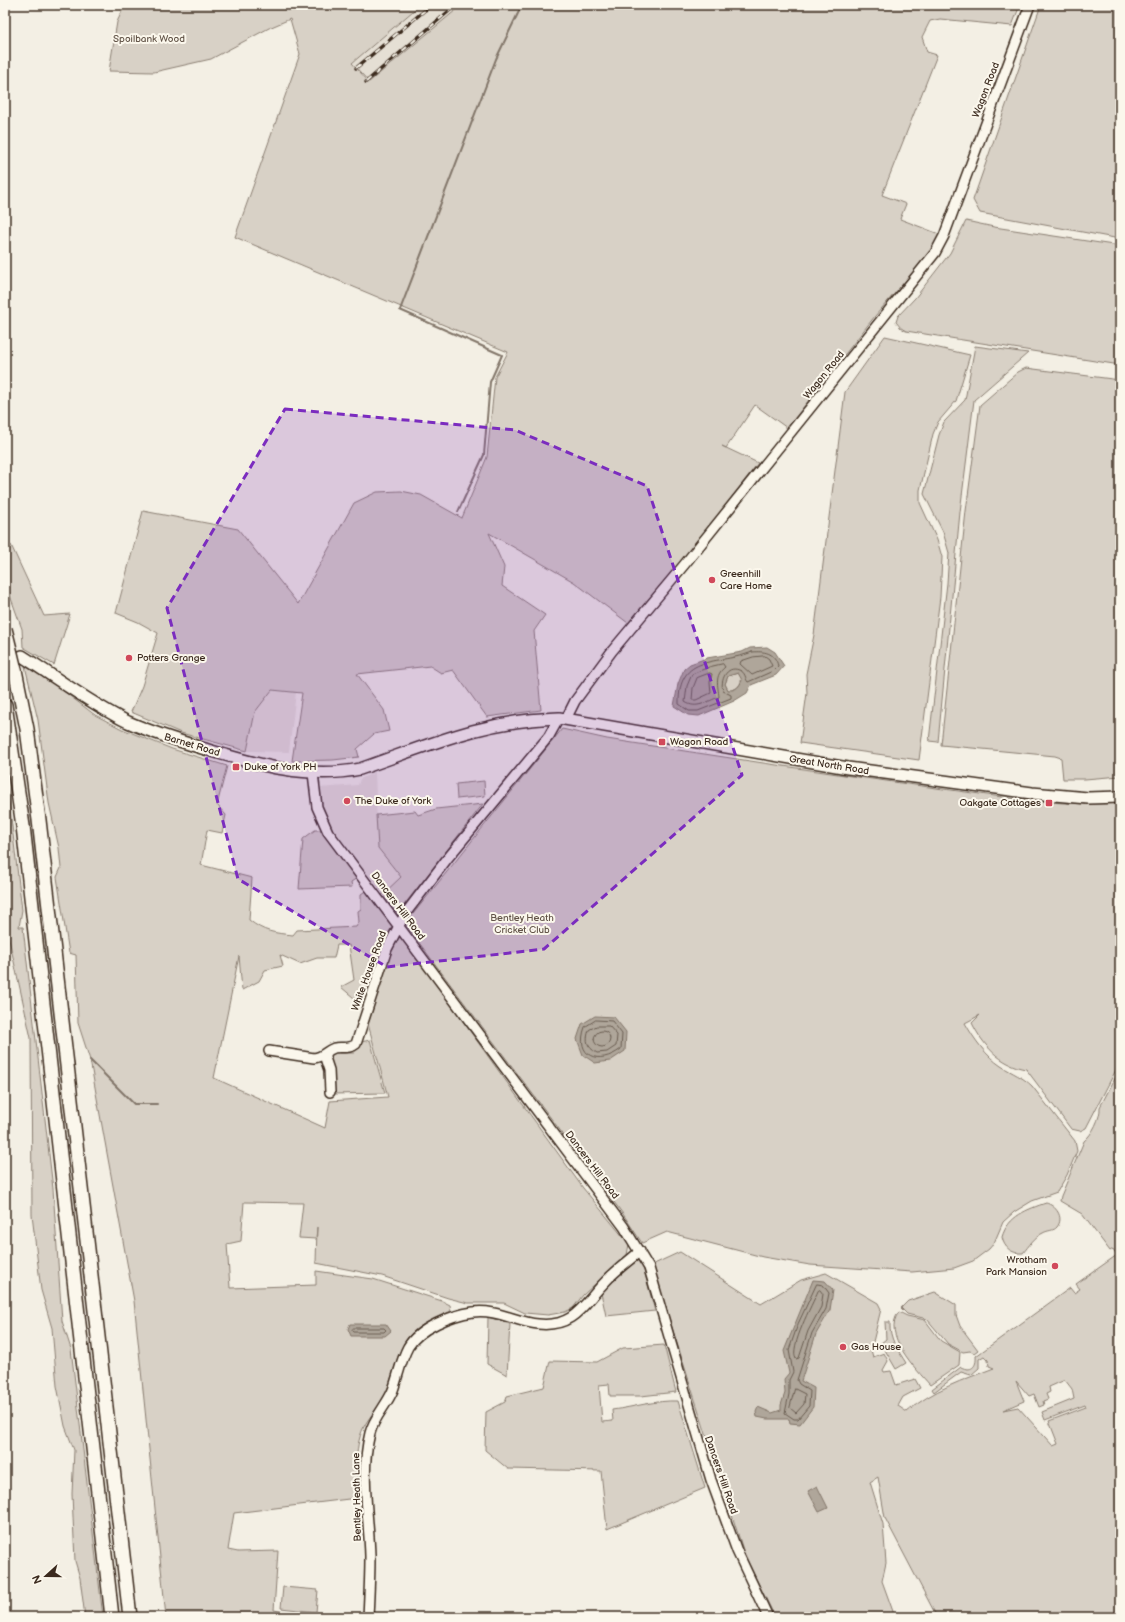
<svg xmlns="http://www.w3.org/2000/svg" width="1125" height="1622" font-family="'Balsamiq Sans',sans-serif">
<rect width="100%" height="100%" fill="#f3efe4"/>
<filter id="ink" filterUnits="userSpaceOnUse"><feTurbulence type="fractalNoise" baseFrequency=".025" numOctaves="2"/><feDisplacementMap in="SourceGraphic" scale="8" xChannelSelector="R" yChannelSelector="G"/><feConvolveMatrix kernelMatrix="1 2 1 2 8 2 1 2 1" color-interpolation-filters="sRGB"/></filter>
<g filter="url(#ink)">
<path fill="#e5dfd4" d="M420,5h42l-93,78 -17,-20z
M272,690l24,2 -7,60 -42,-1 8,-39z
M375,772l3,76 23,29 -19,18 -60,-82 -3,-25 39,-3 2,-6z"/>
<path fill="#d8d1c6" stroke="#8a7e72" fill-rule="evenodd" d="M125,5h295l-68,58 17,19 93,-77h558l-8,21 -72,-7 -10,2 -8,16 5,15 10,3 -55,140 24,9 -6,15 39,15 -6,15 -58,67 -88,112 -32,-23 -29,43 -4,-2 36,17 -59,77 -71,83 -54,-41 -85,-49 15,34 -2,19 43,29 -11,16 7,79 -54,7 -34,-47 -12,3 -11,-7 -73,8 27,36 5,21 -15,3 -17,15 2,8 -26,3 -41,1 10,-68 -30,-3 -17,22 -8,39 -66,-18 -50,-21 11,-26 16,-53 -20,-11 -22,-9 27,-102 95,18 60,75 56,-101 23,-11 24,-1 20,4 41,23 25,-61 8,-80 13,-25 -273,-115 65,-183 -10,-35 -21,9 -58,31 -57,13 -45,-1 8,-49z
M1041,5h79v234l-140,-26 -7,-13z
M966,221l28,6 126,19v119l-214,-34 -5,-3 -5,-6 2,-6 17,-18 35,-45z
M885,336l85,19 -14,46 -18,21 -5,12 -13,56v13l17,37 5,17 -2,40 -21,163 -119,-17 7,-50 -1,-19 8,-39 31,-243z
M975,346l53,7 -54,47 -14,112 -22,230 -9,-1 18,-158 2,-30 -6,-21 -19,-38 15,-59 5,-13 21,-22z
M1026,368l94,12v396l-35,3h-22l-2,-21 -6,-2 -114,-11 25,-234 14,-106 38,-33z
M11,545l33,71 26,-2 -16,51 -31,-18 -1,-18 -14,-39 -3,-42z
M25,666l33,21 37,28 27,14 50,20 55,17 -10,39 9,10 -4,18 -15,-3 -6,35 51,13 -3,42c15,12 25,13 44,15l4,-5 59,-3 3,-5 -1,-11 3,-2v-15l6,-4 27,34 -5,8 -20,65 -15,1 -13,-11 13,-7 -5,-35h-12l-3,13h-17l-17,6 -20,-9 3,11 -18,4 -6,11 -17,9 -3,-34 -25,122 111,50 5,-27 58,-4 -20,-73 25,-82 7,-8 183,254 46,56 -2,11 -44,40 -10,13 -8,4 -17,3 -23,-2 -21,-10h-36l-20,-5 -66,-22 -66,-13 1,-36 -1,12 -17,-1 4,-35 -59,-1 -3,39 -14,3 3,44 86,-3v-14l57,8 69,22 8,4 1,6c-14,7 -32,13 -42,25 -12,14 -15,37 -22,54 -4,12 -14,22 -21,33 -13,21 -9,51 -9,75l-123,15 -6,37 10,2 40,-1 -4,59 38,7h-146l-32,-316 -44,-241 -12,-37 -2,-68 -7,-2 -12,-76 4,-9 -2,-20 -10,-45 -11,-83z
M738,673l3,3c2,8 -5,15 -13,14l-3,-6 3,-8z
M562,729l45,10c110,17 219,34 329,49 61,8 122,19 184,15v259l-34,66 -6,3 -9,-2 -45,-60c-26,-4 -43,-24 -54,-46l8,-8 -15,8c9,16 21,33 36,43 11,7 22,11 31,20l43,55 2,10 -10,24 -10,17 -25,9 -18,11 -11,10 -9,21 -5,6 -16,12 -19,7 -42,4 -102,-7 -47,-8 -96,-25 -25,11 -19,-29 -218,-290z
M5,767l17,143 -3,17h4l30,262 9,132 9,28 32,268h-18l-5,-39 -5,-17 -3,-67 2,-44 -9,-24 -8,-40 -5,-58 -11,-38 -9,-75 -1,-177 -26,-117z
M484,781l1,15 -28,3 -1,-15z
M483,804l-86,110 -15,-19 19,-18 -23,-29 -2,-33 39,-4 3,4 18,-6z
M315,830h7l40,54 -5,-6 -6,4 1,5 -53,2 4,-50z
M370,1040l15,53 -53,1 -2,-39 2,-3 7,-1v2h15l7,-11z
M1120,1069v548h-183l-52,-99 -7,-41 -8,5 13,42 3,39 -4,18 13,36h-120l-30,-61 -93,-291 28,-13 81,52 40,-24 25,-7 52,30 3,6 -10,41 2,7 11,-4 4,8 -5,9 1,2 7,-1 5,14 19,-6 5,9 -17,9 -5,9 9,6c25,-22 56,-32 87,-44l-5,-2 -1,-6 -4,-4 -5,3v9l-8,7 -10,-3 -27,20 -2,-3 29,-22c10,5 16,0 15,-11l94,-68 4,5 6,-4 -4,-5 41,-29 -4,-6 -3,2 -28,-37 -22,-13 1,-5 23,-55c8,-6 17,-24 16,-34zM1065,1380l7,9 2,10 -32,13 3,8 40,-15 1,2 -37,14 9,23 -5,2 -35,-39 -15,3 21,-9 -8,-20 13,15 5,-2 5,13 5,-2 -1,-4 5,-2 -2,-5 4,-2 -1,-5z
M1046,1203c9,2 19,14 11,24 -3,4 -9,3 -14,6 -9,4 -14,13 -20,20 -11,1 -19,-5 -21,-16 6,-21 26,-28 44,-34z
M637,1260l6,7 12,44 -49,5 -5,-23c10,-13 21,-26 36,-33z
M935,1292l21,13v10l4,11 18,24 -4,3 -4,-2 -7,1 -15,-8 -21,-25 -20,-5 -6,-6 7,-7z
M899,1312l8,4 18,4 16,21 19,11 -1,13 -29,20c-14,-16 -49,-51 -31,-73z
M488,1317l22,7 -3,51 -20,-11z
M885,1322h5c-1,17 8,28 16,41l-10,6 -15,-26 5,-4z
M664,1345l12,47 -35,4h-31l-1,-12 -10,1 3,37 11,-1 -1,-11c23,-3 44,-10 66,-9l27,87 -98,41 -6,-58 -93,-2 -23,-19 1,-38 19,-10 2,-6 37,-9 6,-26 47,1 26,-14z
M283,1587l35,3 -2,22 -35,-4z"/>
<path fill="#afa69a" stroke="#817468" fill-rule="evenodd" d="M767,647l8,5 9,14 -8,9 -25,10 -4,8 -13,8 -35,15 -11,-1 -14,-9 4,-22 6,-15 6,-5 17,-6 35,-6 8,-4zM738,673l4,7c-2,6 -6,11 -14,10l-3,-6 3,-8z
M595,1016l19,1 12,15 -1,19 -15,10 -15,2 -12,-8 -6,-16 5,-15z
M813,1280l12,1 8,9 -3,20 -14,24 -15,47 13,7 -1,19 -13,17 -10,-1 -1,-4h-22l-10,-2 -1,-5 2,-5 14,6 9,-3v-5l4,-12 -1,-14 5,-6 -5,-22z
M350,1324h36l5,7 -6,5h-34l-3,-7z
M817,1486l11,22 -9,4 -11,-21z"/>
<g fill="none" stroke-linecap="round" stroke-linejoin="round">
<path stroke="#695c50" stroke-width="1" d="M752,652c12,-1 23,0 26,14l-5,5 -25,11c-3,-3 -2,-10 -9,-12 -13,-5 -19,11 -16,21l8,4v3l-33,13h-9l-10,-7c-1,-52 39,-38 73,-52z
M765,656l4,3 3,7 -20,9 -12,-11 1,-3 12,-4z
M723,664l2,3c-11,9 -7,18 -6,30 -12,4 -22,13 -34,5l2,-16 5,-12 17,-7z
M710,673l2,1 -2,8 1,11 -15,7h-4l1,-12 4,-10z
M596,1020l16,1 10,13 -1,15c-22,17 -47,8 -36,-22z
M597,1026h12l8,9 -1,11 -9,6 -10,1c-10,-6 -12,-12 -8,-23z
M594 1039a8 8 0 1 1 16 0a8 8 0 1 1-16 0Z
M817,1284l6,1 6,8 -3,16 -14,24 -15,47 2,4 11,7 -1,15 -11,13h-4l-9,-6 4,-19v-14l4,-8 -4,-22 9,-26z
M820,1290l3,4 -2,13 -13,24 -9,27 -3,1c-7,-12 16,-54 22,-68z
M354,1328h30l2,2 -2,2h-30l-2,-2z
M795,1389l10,5 -1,10 -8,9 -6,-5z"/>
<path stroke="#817468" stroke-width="2" d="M458,512l26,-57 6,-73 12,-27 -102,-45 96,-251 26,-54
M90,1060l44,44h23"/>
<g stroke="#3b2a1e" stroke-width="12">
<path id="minor" d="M566,719l9,-18 37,-50 72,-86 251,-312 9,-17 86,-231
M313,773l4,34 11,25 296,395 25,41 62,212 26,71 31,66
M269,1051l45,7c9,-1 12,-7 20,-10 7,-2 15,2 22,-4l31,-95 18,-35 42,-55 102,-123 10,-18
M324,1055l5,15 1,22
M368,1617c1,-20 2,-40 2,-61 -1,-40 -10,-83 0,-123 4,-16 17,-28 23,-43 5,-14 8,-30 15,-43 11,-19 44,-32 65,-35 24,-3 43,10 65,12 37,4 46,-21 68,-43 10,-11 23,-20 34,-30"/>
</g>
<g stroke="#3b2a1e" stroke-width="14">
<path id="major" d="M22,656c35,22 69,48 106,66 25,11 51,19 77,27 50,15 102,31 155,20 69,-24 124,-49 199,-51l289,50 184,25 56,5 32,-1"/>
</g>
<g stroke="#3b2a1e" stroke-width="16">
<path id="highway" d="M15,670l12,59 12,91 91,797
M5,705l18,121 89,791"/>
</g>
<use href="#minor" stroke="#fbf7ec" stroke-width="9"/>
<use href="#major" stroke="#fbf7ec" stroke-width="11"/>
<use href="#highway" stroke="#fbf7ec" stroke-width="13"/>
<g stroke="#3b2a1e" stroke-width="3.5">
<path id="rail" d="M356,68l75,-63
M366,82l90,-77"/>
</g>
<use href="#rail" stroke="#fbf7ec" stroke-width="2" stroke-dasharray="6" stroke-linecap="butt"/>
<g stroke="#3b2a1e" stroke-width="16" stroke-linecap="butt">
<path id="highway-bridge" d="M5,629l10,41"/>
</g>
<use href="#highway-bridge" stroke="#fbf7ec" stroke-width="13"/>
</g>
</g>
<path fill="#7b2cbf" fill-opacity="0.2" stroke="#7b2cbf" stroke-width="3" stroke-dasharray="8 5" stroke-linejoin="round" d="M285,409l230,21 132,56 95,289 -198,174 -157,18 -149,-88 -71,-271z"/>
<g fill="#d1495b" stroke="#fbf7ec" stroke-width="1.5">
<circle cx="712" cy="580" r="4"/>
<circle cx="129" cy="658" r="4"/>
<rect x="658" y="738" width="8" height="8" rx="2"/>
<rect x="232" y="763" width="8" height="8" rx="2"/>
<circle cx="347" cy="801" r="4"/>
<rect x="1045" y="799" width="8" height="8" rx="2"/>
<circle cx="1055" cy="1266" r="4"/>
<circle cx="843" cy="1347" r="4"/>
</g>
<g text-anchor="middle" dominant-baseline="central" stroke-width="4" stroke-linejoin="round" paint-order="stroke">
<g font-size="10" fill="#625448" stroke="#fbf7ec">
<text x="149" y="39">Spoilbank Wood</text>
<text x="522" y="918">Bentley Heath<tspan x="522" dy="12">Cricket Club</tspan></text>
</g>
<g font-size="10" fill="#3b2a1e" stroke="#fbf7ec">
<text transform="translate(986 90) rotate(-69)">Wagon Road</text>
<text transform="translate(824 375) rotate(-51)">Wagon Road</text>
<text transform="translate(192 745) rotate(17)">Barnet Road</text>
<text transform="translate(829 765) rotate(9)">Great North Road</text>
<text transform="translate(398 906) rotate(53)">Dancers Hill Road</text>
<text transform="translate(369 971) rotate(-70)">White House Road</text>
<text transform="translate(592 1165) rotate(53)">Dancers Hill Road</text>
<text transform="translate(721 1475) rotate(71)">Dancers Hill Road</text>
<text transform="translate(357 1497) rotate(-91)">Bentley Heath Lane</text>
</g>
<g font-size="10" fill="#3b2a1e" stroke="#fbf7ec" text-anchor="start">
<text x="720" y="574">Greenhill<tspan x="720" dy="12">Care Home</tspan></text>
<text x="137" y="658">Potters Grange</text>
<text x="670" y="742">Wagon Road</text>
<text x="244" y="767">Duke of York PH</text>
<text x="355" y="801">The Duke of York</text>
<text x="1041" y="803" text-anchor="end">Oakgate Cottages</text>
<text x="1047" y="1260" text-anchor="end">Wrotham<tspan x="1047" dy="12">Park Mansion</tspan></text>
<text x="851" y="1347">Gas House</text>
</g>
</g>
<rect width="1125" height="1622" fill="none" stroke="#fbf7ec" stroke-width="20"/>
<rect x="10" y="10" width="1105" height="1602" fill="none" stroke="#3b2a1e" stroke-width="1.5" filter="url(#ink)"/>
<g transform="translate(46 1576) rotate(249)" stroke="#fbf7ec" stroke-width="3" paint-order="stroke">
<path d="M0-3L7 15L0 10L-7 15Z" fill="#3b2a1e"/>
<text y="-6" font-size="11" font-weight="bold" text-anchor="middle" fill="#3b2a1e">N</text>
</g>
</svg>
